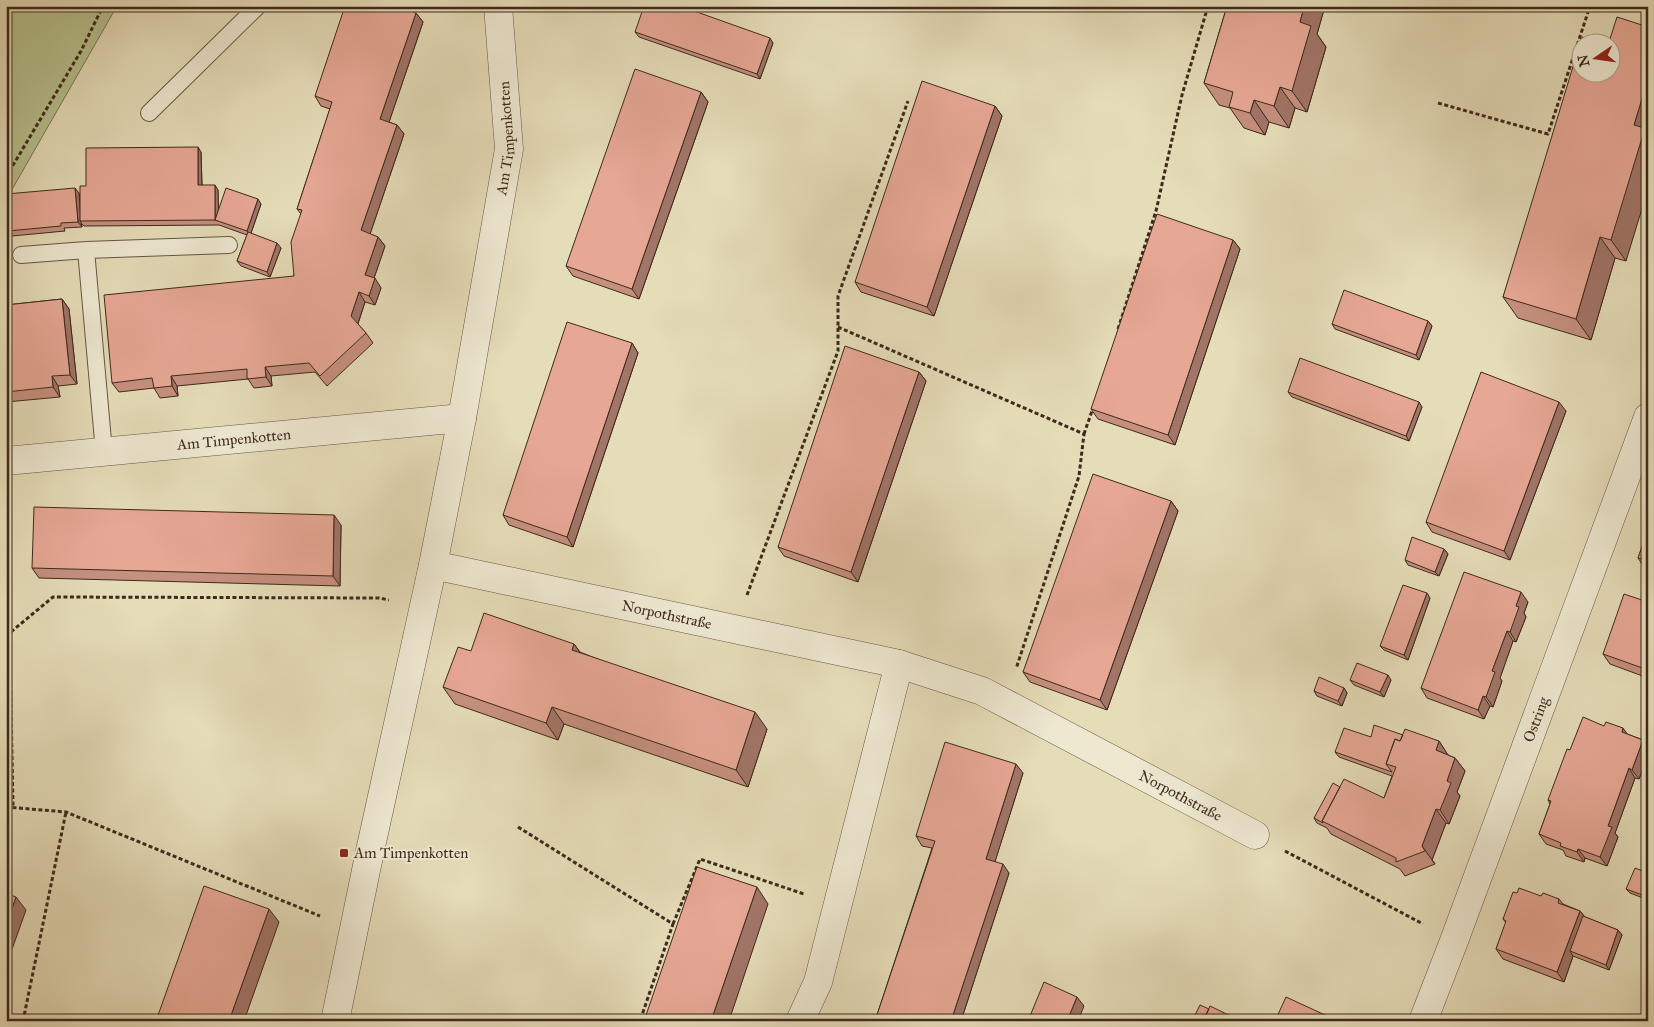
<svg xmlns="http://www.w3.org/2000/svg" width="1654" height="1027" font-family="'IM FELL Great Primer',serif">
<rect width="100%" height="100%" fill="#e5dcb8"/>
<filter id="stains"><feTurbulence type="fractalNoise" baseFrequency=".004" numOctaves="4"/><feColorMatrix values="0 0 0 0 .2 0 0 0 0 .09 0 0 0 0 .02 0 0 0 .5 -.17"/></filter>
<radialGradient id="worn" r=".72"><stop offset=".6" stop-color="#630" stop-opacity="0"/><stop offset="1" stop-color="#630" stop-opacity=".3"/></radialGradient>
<path fill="#b6c08d" stroke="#7a7454" d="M6,6h111l-111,194z"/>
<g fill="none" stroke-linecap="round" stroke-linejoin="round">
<g stroke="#685643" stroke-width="18">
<path id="service" d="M149,113l109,-107
M86,250l18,202
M21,255l65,-5 143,-5"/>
</g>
<g stroke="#685643" stroke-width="29">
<g id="minor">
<path id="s1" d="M6,461l456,-43"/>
<path id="s2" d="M433,565l466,99 83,27 273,144"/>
<path id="s3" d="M335,1021l35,-170 63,-286 29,-147 47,-269 -11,-143"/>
<path d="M800,1021l18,-39 81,-318"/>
</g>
</g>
<g stroke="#685643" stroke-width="29">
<g id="tertiary">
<path id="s4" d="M1423,1021l31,-80 194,-524"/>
</g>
</g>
<path stroke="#3e291c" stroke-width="3" stroke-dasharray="4 2.5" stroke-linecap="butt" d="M1438,103l110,31 42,-128
M6,177l75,-126 22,-45
M838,327l246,107 -5,42 -63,193
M1118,329l38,-118 26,-116 26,-89
M1084,434l9,-26
M7,496l6,311
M747,595l91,-244v-55l70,-195
M6,636l47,-39 326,1 10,2
M6,807l60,5 254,104
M518,827l155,97 -33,97
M1285,851l138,73
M673,924l27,-65 104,35
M23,1021l43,-209"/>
<use href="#service" stroke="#eee8d1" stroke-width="16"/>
<use href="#minor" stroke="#eee8d1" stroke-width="28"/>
<use href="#tertiary" stroke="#eee8d1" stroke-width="28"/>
</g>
<path fill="#c6907f" stroke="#3e291c" d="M1227,6h98l-8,28 9,13 -19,65 -12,-4 -6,20 -20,-6 -4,13 -21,-7 -14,-20 -11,-3 -15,-22z
M1326,6h13l-1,4z
M416,13l7,9 -34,100 8,3 7,9 -34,100 8,3 7,9 -11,32 7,10 -6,17 -10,-3 -7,22 8,9 7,10 -46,43 -12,-14 -44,4 1,10 -18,2 -6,-9 -71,7 1,10 -18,2 -6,-10 -35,4 -7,-9 182,-107 7,-62 -4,-5 33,-100 -9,-3 -6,-10z
M635,32l138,11 -13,36 -121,-42z
M1582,72l44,189 -11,-3 -24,82 -73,-22 -15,-21z
M701,92l7,10 -69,197 -66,-23 -7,-10z
M995,106l7,10 -68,200 -73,-24 -6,-10z
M201,152l1,33 16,5v20l43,-6 -10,29 30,15 -11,29 -29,-11 -4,-5 10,-26 -28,-10 -135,1 -3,-3 1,4 -18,1 1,3 -53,5 -4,-5 71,-38 1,16 6,-23z
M1233,240l7,9 -65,196 -77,-26 -7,-10z
M62,299l7,10 8,75 -19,2 2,11 -54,5v-97z
M1428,321l4,5 -13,34 -84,-31 -3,-5z
M632,343l6,10 -65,194 -64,-22 -6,-10z
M919,372l7,9 -68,201 -74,-26 -6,-9z
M1288,392l134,15 -13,34 -117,-44z
M1566,411l-56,149 -78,-28 -6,-10z
M1171,501l7,10 -71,199 -77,-28 -7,-10z
M341,525l-1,61 -301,-8 -7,-10z
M1648,530v38l-4,-1 -6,-9z
M1444,549l4,5 -9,22 -31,-11 -3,-5z
M1430,598l-22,62 -24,-10 -4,-4z
M1528,602l-4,11 2,4 -10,25 -3,-1 -13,37 2,3 -9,26 -3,-1 -6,13 -57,-21 -6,-10z
M1648,602v76l-38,-14 -7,-10z
M574,644l6,8 187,77 -19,58 -184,-63 -6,16 -103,-36 -12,-17z
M1350,680h41l-7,17 -30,-12z
M1344,688l3,5 -5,13 -25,-10 -3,-5z
M1627,734l16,6 5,6v10l-9,23 -4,-1 -20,55 3,4 -11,29 -22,-8 -1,4 -18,-6 -3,-6 -17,-6 -7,-10 11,-30 -2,-4z
M1403,735l36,6 9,14 7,3 10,13 -8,21 3,4 -11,28 -3,-1 -14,37 3,4 -30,12 -5,-7 -69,-35 -4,-6 -10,-5 -3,-5 26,-31 44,11 8,-22 -53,-19 -4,-5 36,-15z
M1023,773l-28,88 14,12 -48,148h-86l57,-173 -10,-2 -6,-10z
M1643,845l5,1v4h-1z
M1648,873v27l-18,-7 -4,-4z
M1517,893l42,6 4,5 17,7 5,6 33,13 4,5 -13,35 -36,-14 -9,26 -61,-23 -7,-10 10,-26 -3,-4z"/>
<path fill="#a17568" stroke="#3e291c" d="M1304,6h21l-8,28 9,13 -19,65 -15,-21 8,-69z
M416,13l7,9 -36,106 -7,-9z
M770,38l3,5 -13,36 -3,-5z
M1648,79v110l-22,72 -15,-21 23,-115z
M1280,87l15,21 -6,20 -15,-22z
M701,92l7,10 -69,197 -7,-10z
M1254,100l15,22 -4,13 -15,-22z
M995,106l7,10 -68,200 -7,-9z
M397,125l7,9 -36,106 -7,-10z
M198,147l3,5 1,38 -4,-5z
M215,185l3,5 1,31 -4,-1z
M75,188l4,5 2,28h-1l1,2 1,4 -4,-5z
M258,199l3,5 -11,32 -3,-5z
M378,237l7,9 -13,38 -7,-9z
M1600,237l15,21 -24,82 -15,-21z
M1233,240l7,9 -65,196 -7,-10z
M277,243l4,5 -11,29 -3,-5z
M375,278l6,10 -6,17 -6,-9z
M359,292l6,10 -8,24 -6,-10z
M62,299l7,10 8,75 -7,-9z
M1428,321l4,5 -13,34 -3,-5z
M632,343l6,10 -65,194 -6,-10z
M265,367l6,9 1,10 -6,-9z
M919,372l7,9 -68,201 -7,-10z
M52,376l6,10 2,11 -7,-10z
M171,376l6,10 1,10 -6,-10z
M1419,402l3,5 -13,34 -3,-5z
M1559,402l7,9 -56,149 -6,-9z
M1171,501l7,10 -71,199 -7,-10z
M334,515l7,10 -1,61 -7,-10z
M1444,549l4,5 -9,22 -4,-4z
M1521,592l7,10 -4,11 2,4 -10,25 -6,-10 6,-26z
M1427,593l3,5 -22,62 -4,-5z
M1507,631l6,10 -13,37 2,3 -9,26 -7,-10 6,-26z
M574,644l12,17 -14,-11z
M1388,675l3,5 -7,17 -4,-5z
M1344,688l3,5 -5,13 -4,-5z
M1483,696l7,10 -6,13 -6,-9z
M552,707l12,17 -6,16 -12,-17z
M755,712l12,17 -19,58 -12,-17z
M1623,728l7,10 -8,-6z
M1643,740l5,6v10l-9,23 -7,-9z
M1439,741l9,14 -12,-5z
M1455,758l10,13 -8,21 3,4 -11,28 -9,-14 7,-29z
M1016,764l7,9 -30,95 -7,-9z
M1629,768l6,10 -20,55 3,4 -11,29 -7,-9 8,-31z
M1436,809l10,14 -14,37 3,4 -13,-18z
M1578,849l7,9 -1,4 -7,-10z
M1003,864l6,9 -48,148h-10z
M757,887l11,17 -39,117h-18z
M16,897l10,13 -20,56v-41z
M269,909l10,13 -35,99h-15z
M1580,911l7,9 -17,31 3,5 -9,26 -7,-10z
M1618,930l4,5 -13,35 -3,-5z
M1077,997l7,9 -6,15h-11z"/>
<path fill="#e6a794" stroke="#3e291c" d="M345,6h53l18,7 -36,106 17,6 -36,105 17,7 -13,38 10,3 -6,18 -10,-4 -8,24 15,17 -46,43 -11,-13 -44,4 1,10 -19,2v-10l-76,7 1,10 -18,2 -2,-10 -40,5 -8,-88 190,-19 -3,-34 11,-32 -5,-1 35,-107 -17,-6z
M644,6h36l90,32 -13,36 -122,-42z
M1227,6h77l-4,16 11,4 -19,65 -12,-4 -6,19 -20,-6 -4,13 -21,-6 4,-15 -29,-9z
M1617,17l31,10v52l-14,46 11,3 -34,112 -11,-3 -24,82 -73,-22 79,-260 18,5h-18v30h30v-30h-3z
M635,69l66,23 -69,197 -66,-23z
M922,81l73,25 -68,201 -72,-25z
M198,147v38h17v35l11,-32 32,11 -11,32 -32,-11 -135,1v-35h6v-38z
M75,188l3,34 -17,1v3l-53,5 -2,-17v-20z
M1157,214l76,26 -65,195 -77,-26z
M248,232l29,11 -10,29 -30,-11z
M1344,290l84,31 -12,34 -84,-31z
M62,299l8,76 -18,1 1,11 -47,5v-87z
M567,322l65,21 -65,194 -64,-22z
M845,346l74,26 -68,200 -73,-25z
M1300,358l119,44 -13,34 -118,-44z
M1481,372l78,30 -55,149 -78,-29z
M1093,474l78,27 -71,199 -77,-28z
M34,507l300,8 -1,61 -301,-8z
M1648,530v31l-10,-3z
M1412,537l32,12 -9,23 -30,-12z
M1464,572l57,20 -5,14 3,1 -9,25 -3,-1 -15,40 3,1 -9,25 -3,-1 -5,14 -57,-22z
M1403,585l24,8 -23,62 -24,-9z
M1624,594l24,8v68l-45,-16z
M484,613l90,31 -2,6 183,62 -19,58 -184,-63 -6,16 -103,-36 15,-40 13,4z
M1357,663l31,12 -8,17 -30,-12z
M1319,677l25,11 -6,13 -24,-10z
M1583,717l21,9 2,-4 17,6 -1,4 21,8 -11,30 -3,-2 -21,58 4,1 -12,30 -22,-8 -1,3 -17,-6 1,-3 -22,-9 12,-33 -3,-1 19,-51 3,1z
M1374,725l29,10 -3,6 -5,-2 -9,25 6,8 -57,-20 9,-24 27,9z
M1405,729l34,12 -3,9 19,8 -8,23 4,2 -11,27 -4,-1 -14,37 3,5 -29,11v-4l-74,-37 22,-42 40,19 12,-31 -10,-3 9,-25 5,2z
M945,742l71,22 -30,95 17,5 -52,157h-76l60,-180 -19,-5z
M1333,783l7,4 -18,34 1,2 -9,-5z
M1648,833v13l-5,-1z
M697,867l60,20 -46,134h-67z
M1635,868l13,5v24l-22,-8z
M204,886l65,23 -40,112h-73z
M1519,888l22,8 2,-3 16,6 -1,4 22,8 -23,61 -61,-23 10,-28 -3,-2 10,-27 4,1z
M6,893l10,4 -10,28z
M1583,916l35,14 -12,35 -36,-14z
M1044,982l33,15 -10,24h-39z
M1286,997l52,24h-63z
M1200,1005l9,4 -6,12h-11z
M1210,1006l31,15h-38z"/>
<rect fill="#8f2418" stroke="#eee8d1" stroke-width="2" x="339" y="848" width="10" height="10" rx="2.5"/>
<g text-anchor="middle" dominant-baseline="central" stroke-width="4" stroke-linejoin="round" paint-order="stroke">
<g font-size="15" fill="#3e291c" stroke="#eee8d1">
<text stroke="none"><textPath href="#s3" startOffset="900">Am Timpenkotten</textPath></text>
<text stroke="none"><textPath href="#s1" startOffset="229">Am Timpenkotten</textPath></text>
<text stroke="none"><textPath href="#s2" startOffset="239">Norpothstraße</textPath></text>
<text stroke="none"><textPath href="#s4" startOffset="322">Ostring</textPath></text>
<text stroke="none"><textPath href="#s2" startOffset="788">Norpothstraße</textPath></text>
</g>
<g font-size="15" fill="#3e291c" stroke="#eee8d1" text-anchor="start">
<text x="354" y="853">Am Timpenkotten</text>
</g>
</g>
<rect width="1654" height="1027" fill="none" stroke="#e5dcb8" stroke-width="25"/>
<rect x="8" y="8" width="1639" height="1012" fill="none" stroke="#3e291c" stroke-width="2.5"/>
<rect x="12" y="12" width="1629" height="1002" fill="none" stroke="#3e291c"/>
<g transform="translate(1596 58) rotate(257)"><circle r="24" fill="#eee8d1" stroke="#a89c89"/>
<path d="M0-4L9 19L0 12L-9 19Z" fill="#8f2418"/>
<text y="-8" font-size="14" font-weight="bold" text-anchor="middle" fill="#3e291c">N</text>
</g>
<rect width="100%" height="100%" filter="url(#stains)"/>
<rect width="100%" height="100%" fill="url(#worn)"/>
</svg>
